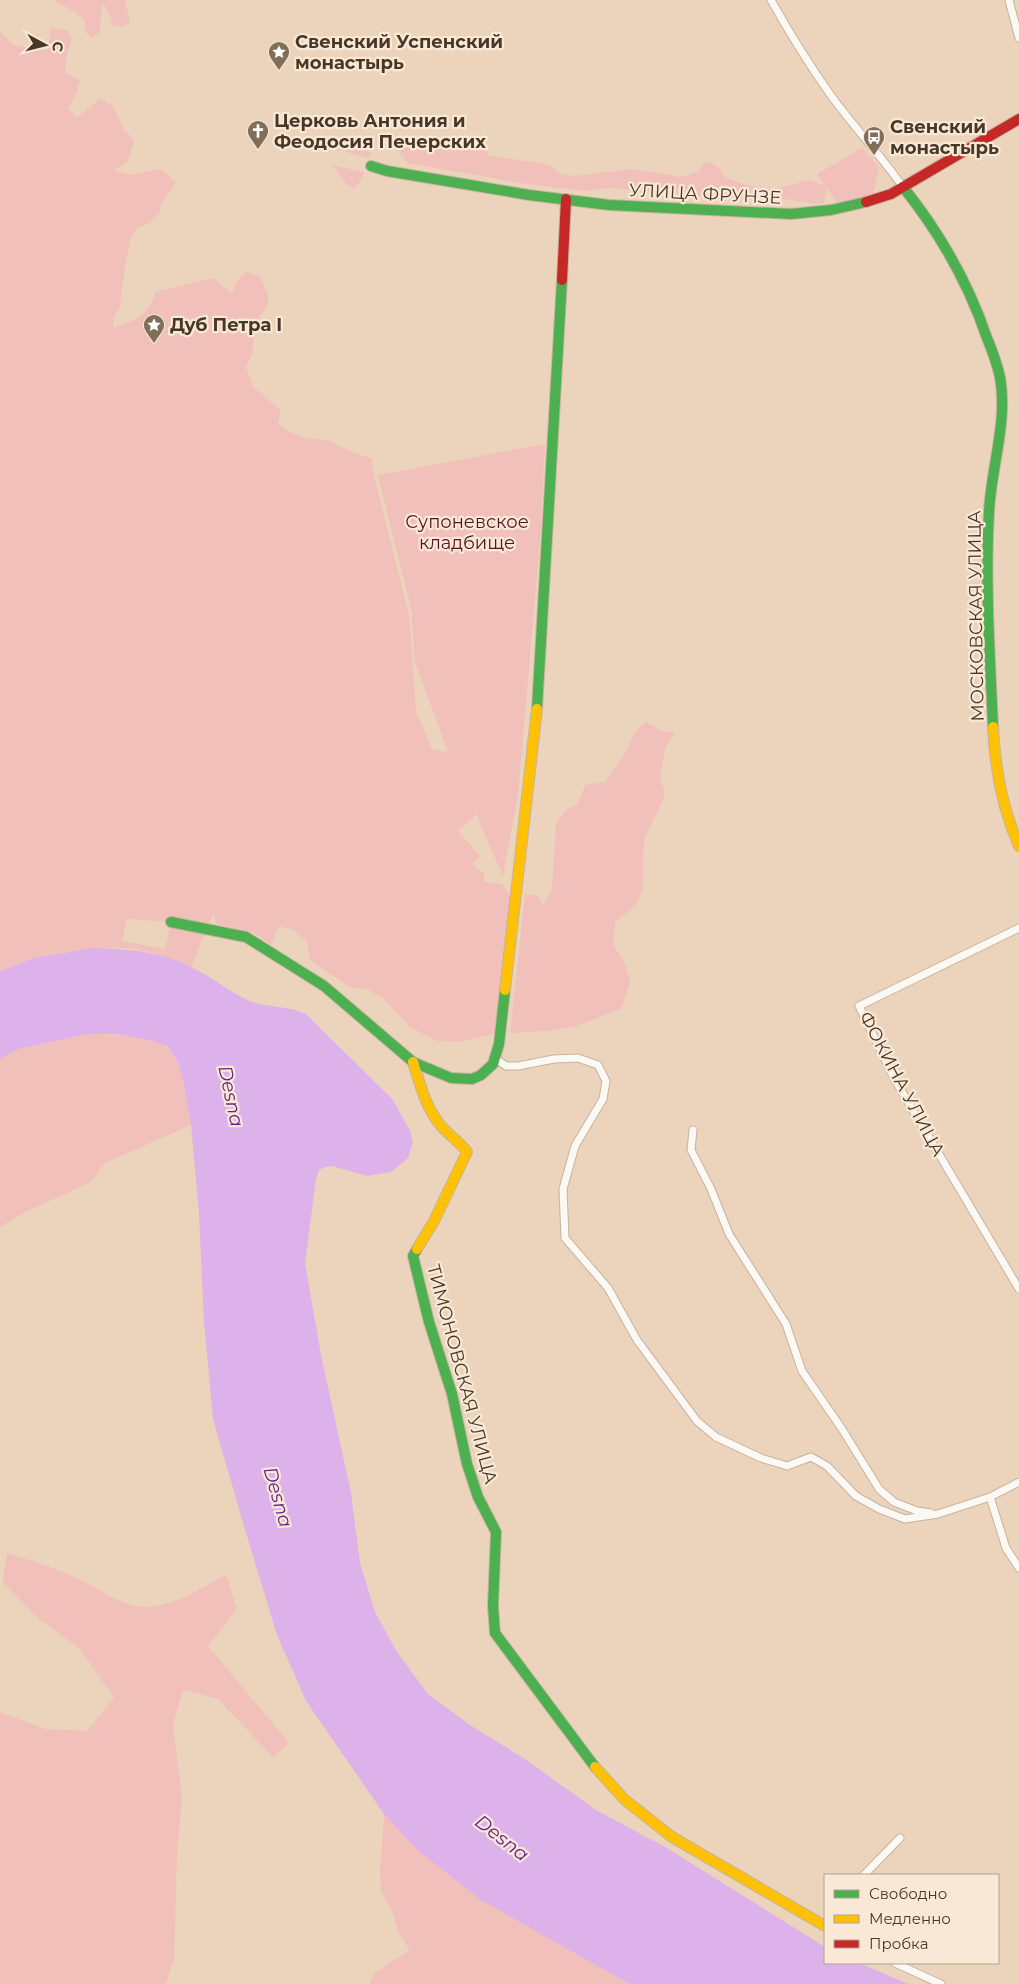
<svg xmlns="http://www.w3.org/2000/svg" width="1019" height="1984" font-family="Montserrat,sans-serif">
<rect width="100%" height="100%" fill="#ebd4bb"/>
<path fill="#f1c0ba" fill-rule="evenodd" d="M54,0h71l5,23 -9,4 -9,-2 -2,-10 -7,-12 -4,29 -6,6 -8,-6v-11l-9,-8z
M51,28l16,2 5,10 -5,13 -2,19 15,8 -4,14 -8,14 9,9 23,-18 13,7 10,22 11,12 -6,21 -14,9 16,5 30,-6 16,13 -15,21 -1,10 -11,10 -12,5 -6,10 -6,26 -5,43 -7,11 1,10c22,-9 35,-11 41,-36l58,-14 19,16 4,-12 10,-10 15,5 7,19v7l-13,22 -3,30 -6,12 7,20 28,23 -3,14 12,8 17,6 23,3 20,10 22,8 2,18 35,137 7,97 16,38 16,3 -33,-90 -4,-54 -33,-133 167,-31 -4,84 -23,267 -15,81 -29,-66 1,6 -17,15 22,25 -8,8 12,10v8l18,2 9,13 -17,137 -36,8 -21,-1 -27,-14 -26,-28 -17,-10 -17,-2 -33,-22 -7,-6 -3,-18 -14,-11 -14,-4 -8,19 -18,-13 -36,-8 -4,-10 -22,53c-18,-7 -39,-16 -59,-18 -45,-5 -90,7 -132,22v-940l12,13 24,6h12zM127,919l44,3 -6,27 -43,-8z
M402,141l44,8 39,1 4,6 52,7 12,4 5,6 17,3 57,-7 50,8 17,-6 6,-9c11,1 16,7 20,16l32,10 18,1 35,-9 15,6 -8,-12 45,-26 17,19 -6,30 -34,8 -13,-18 -1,15 -6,2 -34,-5h-59l-117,-11 -25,3 -57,-7 -119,-21 -13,-16z
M338,142l28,4 1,5 4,1 -2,6 -33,-9z
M332,165l32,7 -4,10 -7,7 -3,-4h-3z
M646,722l14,8 15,3 -9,13 -6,30 5,20 -20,41 -2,20v31l-7,17 -21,17 -2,23 10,14 7,22 -9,28 -48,18 -27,4 -36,2 15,-139 13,2 5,9 9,-16 4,-66 11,-14 11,-5 7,-19 20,-3 19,-27 11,-23z
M88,1034c18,0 67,1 80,14 18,19 19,52 23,77l-86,38 -14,19 -70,32 -21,13v-168l18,-10z
M7,1553c26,8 52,16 76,28 20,10 41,27 64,26 28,-1 55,-20 79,-32l11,34 -29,37 81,97 -16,14 -55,-58 -35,-9 -10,35 9,72 -5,58 -3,104 -8,25h-166v-272l45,17 42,2 27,-33 -34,-49 -41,-30 -36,-37z
M384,1814l33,36 64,50 148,84h-260l6,-11 35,-23 -11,-16 -6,-22 -12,-20 -1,-19z"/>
<path fill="#ddb2ea" d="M92,948c36,1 68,3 101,20 19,9 38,25 57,33 18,7 38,4 56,13l87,86 17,31 3,11 -5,16 -17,14 -24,4 -35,-10 -7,1 -6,3 -3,9 -11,84 16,92 30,138 9,70 15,49 22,40 31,42 42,31 55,34 71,51 71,38 158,99v16h35l48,21h-279l-148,-84 -64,-50 -33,-36 -78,-113 -29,-66 -34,-112 -30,-104 -9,-97 -5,-108 -8,-89 -7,-41 -6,-22 -11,-16 -17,-6 -35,-6h-27l-70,15 -18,10v-88l35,-13z"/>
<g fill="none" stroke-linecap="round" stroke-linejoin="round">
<g stroke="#c6b39f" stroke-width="9">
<path id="street" d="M771,0c19,34 39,66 61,97 23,31 49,59 71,90
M1009,0l10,38
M1019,928l-160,78 36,74 124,209
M495,1058l11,8h12l36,-7 24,-1 20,7 8,16 -3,18 -28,47 -12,43 2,49 43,50 29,52 60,81 19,16 45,21 26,8 24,-9 16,9 29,30 23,13 26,10 33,-5 52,-17 29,-15
M693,1130l-2,20 20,39 18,45 57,90 16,47 40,58 37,60 15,13 23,9 14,2
M990,1497l16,51 13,20
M864,1875l36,-37
M895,1963l46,21"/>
</g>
<g stroke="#c6b39f" stroke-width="12">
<path id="fast" d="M371,166l16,5 142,24 80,10 182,9 40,-4 35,-8
M903,187c37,46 65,95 84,151 5,12 10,26 13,39 8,45 -9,91 -11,135 -4,71 1,145 4,215
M537,709l25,-429
M171,922l75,15 78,49 89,76 38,16 21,1 9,-4 12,-11 6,-20 6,-54
M417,1249l-4,7 16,66 23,72 15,70 11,33 18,35 -3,74 2,27 100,134"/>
</g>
<g stroke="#c6b39f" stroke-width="12">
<path id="slow" d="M993,727c2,42 9,81 26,119
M505,990l32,-281
M413,1062c7,22 13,47 29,65 8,9 18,15 25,25l-33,69 -17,28
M595,1767l30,33 47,37 153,89"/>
</g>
<g stroke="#c6b39f" stroke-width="12">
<path id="jam" d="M866,202l25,-8 128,-75
M562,280l4,-81"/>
</g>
<use href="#street" stroke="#fcf9f5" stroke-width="7"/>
<use href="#fast" stroke="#4caf50" stroke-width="10"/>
<use href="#slow" stroke="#ffc107" stroke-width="10"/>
<use href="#jam" stroke="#c62828" stroke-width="10"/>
</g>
<defs>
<g id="sight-pin" transform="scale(1.125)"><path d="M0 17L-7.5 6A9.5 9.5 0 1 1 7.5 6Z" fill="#806e59" stroke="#f8e8d5"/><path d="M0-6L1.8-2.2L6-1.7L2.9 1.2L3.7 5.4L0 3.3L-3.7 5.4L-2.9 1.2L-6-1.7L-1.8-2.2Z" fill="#fff"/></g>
<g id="church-pin" transform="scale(1.125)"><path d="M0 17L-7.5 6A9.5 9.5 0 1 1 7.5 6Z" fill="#806e59" stroke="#f8e8d5"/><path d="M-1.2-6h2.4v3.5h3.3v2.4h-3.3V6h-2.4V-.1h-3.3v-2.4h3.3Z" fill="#fff"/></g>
<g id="bus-pin" transform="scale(1.125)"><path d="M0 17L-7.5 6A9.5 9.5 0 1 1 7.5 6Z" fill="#806e59" stroke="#f8e8d5"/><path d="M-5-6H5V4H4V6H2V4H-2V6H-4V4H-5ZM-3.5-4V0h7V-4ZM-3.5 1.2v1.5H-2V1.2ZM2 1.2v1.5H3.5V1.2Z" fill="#fff"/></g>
</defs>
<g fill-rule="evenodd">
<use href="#sight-pin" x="279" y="52"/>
<use href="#church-pin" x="258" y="131"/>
<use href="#bus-pin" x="874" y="137"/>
<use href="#sight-pin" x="154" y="325"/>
</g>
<g text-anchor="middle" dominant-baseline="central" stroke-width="4.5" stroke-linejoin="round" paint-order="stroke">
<g font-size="18" font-weight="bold" fill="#473724" stroke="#f8e8d5" text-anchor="start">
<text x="295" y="42">Свенский Успенский<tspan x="295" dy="21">монастырь</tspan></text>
<text x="274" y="121">Церковь Антония и<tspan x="274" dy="21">Феодосия Печерских</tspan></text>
<text x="890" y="127">Свенский<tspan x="890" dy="21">монастырь</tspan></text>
<text x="170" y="325">Дуб Петра I</text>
</g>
<g font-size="18" fill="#473724" stroke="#f8e8d5">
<text transform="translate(705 194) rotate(3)">УЛИЦА ФРУНЗЕ</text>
<text transform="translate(976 616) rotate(-91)">МОСКОВСКАЯ УЛИЦА</text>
<text transform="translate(902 1084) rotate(62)">ФОКИНА УЛИЦА</text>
<text transform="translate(462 1374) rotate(75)">ТИМОНОВСКАЯ УЛИЦА</text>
</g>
<g font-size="18" fill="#561325" stroke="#f8e8d5">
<text x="467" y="522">Супоневское<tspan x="467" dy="21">кладбище</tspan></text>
</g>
<g font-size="19" font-style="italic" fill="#64248b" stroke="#f8e8d5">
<text transform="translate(231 1096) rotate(78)">Desna</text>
<text transform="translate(278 1497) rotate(74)">Desna</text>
<text transform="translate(502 1838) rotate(38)">Desna</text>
</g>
</g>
<rect x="824" y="1874" width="175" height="90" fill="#f8e8d5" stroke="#b1a18e"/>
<rect x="834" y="1890" width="25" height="8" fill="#4caf50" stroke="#b1a18e"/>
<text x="869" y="1899" font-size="15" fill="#473724">Свободно</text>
<rect x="834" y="1915" width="25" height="8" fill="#ffc107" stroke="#b1a18e"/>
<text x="869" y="1924" font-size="15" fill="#473724">Медленно</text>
<rect x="834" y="1940" width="25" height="8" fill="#c62828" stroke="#b1a18e"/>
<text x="869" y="1949" font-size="15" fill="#473724">Пробка</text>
<g transform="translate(45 45) rotate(97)" stroke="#f8e8d5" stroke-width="4" paint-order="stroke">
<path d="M0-4L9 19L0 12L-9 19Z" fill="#473724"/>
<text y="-8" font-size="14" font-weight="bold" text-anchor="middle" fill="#473724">С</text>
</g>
</svg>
